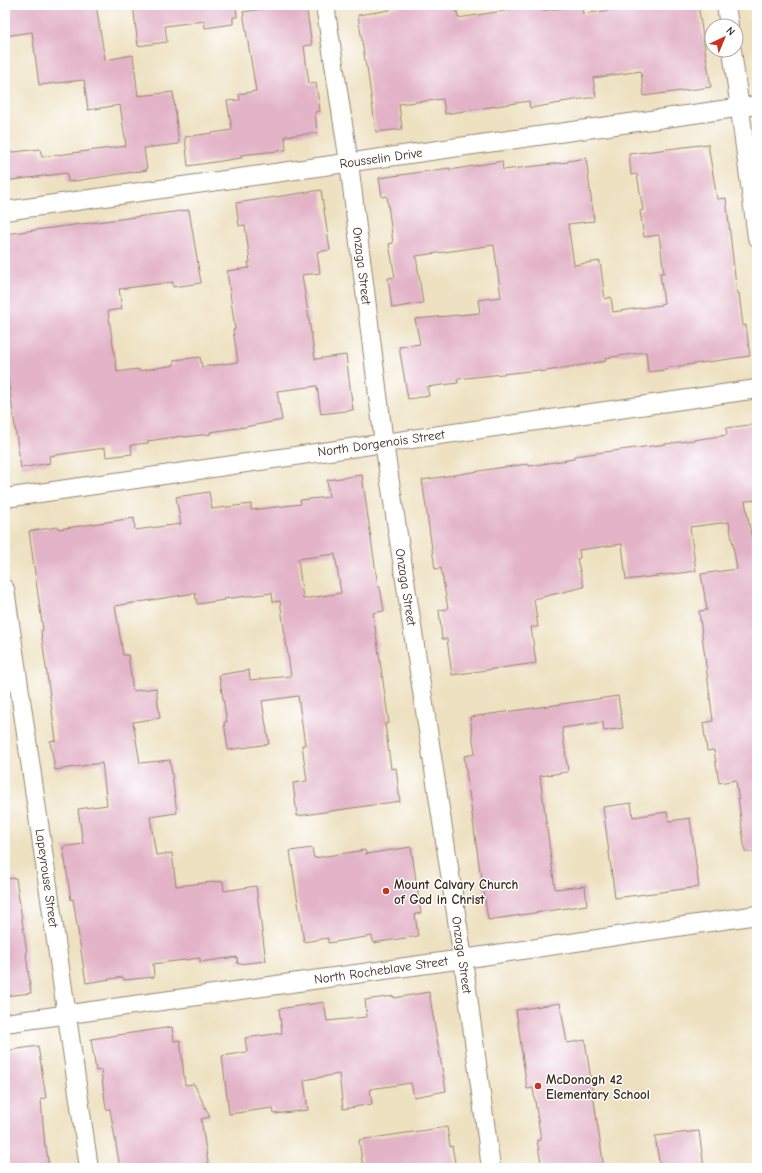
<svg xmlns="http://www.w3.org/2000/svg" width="762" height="1173" font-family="'Comic Neue',sans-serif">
<rect width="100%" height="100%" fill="#fff"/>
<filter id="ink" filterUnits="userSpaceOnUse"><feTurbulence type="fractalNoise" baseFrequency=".025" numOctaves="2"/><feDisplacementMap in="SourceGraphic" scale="8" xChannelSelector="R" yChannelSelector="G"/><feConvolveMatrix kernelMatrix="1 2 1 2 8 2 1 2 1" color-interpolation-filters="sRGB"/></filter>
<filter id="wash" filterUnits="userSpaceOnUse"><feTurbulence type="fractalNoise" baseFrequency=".012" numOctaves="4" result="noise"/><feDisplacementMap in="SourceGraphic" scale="16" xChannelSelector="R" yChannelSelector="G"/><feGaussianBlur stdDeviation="0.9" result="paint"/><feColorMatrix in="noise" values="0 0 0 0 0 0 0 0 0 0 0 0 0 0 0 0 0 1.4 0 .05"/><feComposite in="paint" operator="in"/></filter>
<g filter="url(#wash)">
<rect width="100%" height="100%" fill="#eee1c1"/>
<g id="blocks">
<path fill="#e3b3c8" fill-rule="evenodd" d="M5,5h91l9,55 28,-5 5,41 35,-4 6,52 -35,4 3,22 -79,12 -1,-9 -62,8v-28l35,-4 2,8 84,-11 -6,-41 -32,5 -4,-30 -45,5 -7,-53 -27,4z
M133,5h103l1,12h-4v7l-28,4 -1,-7 -39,5 2,16 -29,4z
M289,5h17l6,40 -8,1 5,38 7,-1 4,28 -5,1 2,21 -32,3 1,14 -45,5v3l-53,8 -3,-29 47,-7 -5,-29 13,-1 -1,-6 17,-3 -13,-79z
M406,5h50l2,13 52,-8 -1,-5h32l1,6 39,-6 2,9 48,-7v-2h67l13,82 -67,9 -3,-25 -48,7 3,19 -35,5v1l-31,5 -1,-7 -84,13 -2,-15 -44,5 3,25 -26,3 -9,-65h-1l-8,-52 32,-5v-2z
M708,144l9,55 9,-1 11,96 2,-1 4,33 3,-1 4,31 -84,12v2l-18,2 -2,-20 -41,6 1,3 -66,11 -1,-2 -82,9 1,4 -31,4 2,9 -21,3 -9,-52 21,-3 -5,-25 65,-6 -2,-13 23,-3 -7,-52 -78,11 7,47 -31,5 -4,-30 7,-1 -6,-33 4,-1 -6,-47 -5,1 -3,-19 71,-10v2l52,-9 1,9 65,-8v-1l18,-3 8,63 -26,3 6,41 26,-4 5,38 6,-2 2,15 48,-7 -1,-1 4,-1 -4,-30h4l-5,-38 -15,2 -4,-26 3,-1 -6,-36 -6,1 -2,-21z
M321,190l9,60 -13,2 3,21 -18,2 6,38 7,46 31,-4 7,55 -32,4 -4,-28 -40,5 5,29 -37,7 -35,5 1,2 -27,3 -1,-1 -35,5v2l-17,2 1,9 -26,3 -1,-9 -56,8 1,7 -29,5 -15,-103h-1v-60h3l-3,-22v-49l184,-24 12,73 -28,4v-5l-54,7 3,20 -14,2 9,61 21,-3v2l36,-6v-5l26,-3 2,10 36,-5 -5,-32 2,-1 -8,-58 22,-3 -1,-6h2l-5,-37 -6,1 -3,-23z
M757,424v76l-12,1 12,67v284h-12l-9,-72 -17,3 -5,-33 -7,1 -4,-28 10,-2 -14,-110 8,-1 -6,-36 36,-5 -8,-47 -39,5 6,44 -70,9 -4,-36 -43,6 1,8 -3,1 7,28 -50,12 4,28h-7l5,36 -84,12 -5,-36h-5l-3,-29 9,-1 -7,-41 -6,1 -13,-89 76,-12 30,-4 1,2 45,-7v-3l85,-11 68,-10 -1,-7z
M362,475l16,112h2l4,24 -11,2 16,110 -4,1 6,45 5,-1 4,33 -103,15 -4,-33 14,-2 -5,-36h3l-7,-49 -36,5 7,43 -41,6 -4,-28h3l-8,-47 30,-5 1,10 41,-4 -11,-75 -7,1 -1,-9 -48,6 1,1 -28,4 -2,-11 -80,13 8,49h5l5,36 23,-3 4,30 -27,4 7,41 30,-3 7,53 -27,4 6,38 16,-2 4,33 47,-5 1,10 32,-5 10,75 -28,3 -1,-7 -37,5v-4l-47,6 1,13 -30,3 -1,-3 -37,6 -13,-84 -2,1 -8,-53 20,-3 -5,-35 29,-4 -5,-42 -47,7 -5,-29 6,-1 -15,-109 2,-1 -14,-99 29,-4 1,2 75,-11 1,12 46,-6 -5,-27 33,-5 3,17 39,-5v6l50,-6 -1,-4 29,-3 -2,-17zM335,554l6,39 -38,6 -5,-40z
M618,696l5,32 -19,3 -1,-9 -41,6 6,44 -28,4 15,113 30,-3 2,19 -99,15 -7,-49 -1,1 -16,-116 11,-2 -5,-37z
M631,803l2,14 34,-5 2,9 21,-3 9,69 -84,11 -12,-91z
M411,847l10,66 -6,1 3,22 -45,7 -1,-7 -44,7v-5l-24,4 -14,-91 22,-3 2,10 51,-8 1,4z
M16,878l11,76h-1l5,39 -26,3v-117z
M429,992l17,99 -32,6 -3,-14 -41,6 2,15 -29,5 -4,-35 -35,6 4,30 -34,4 -1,-6 -44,6 -7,-58 25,-4 -2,-14 37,-5 -3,-24 45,-7 3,19 40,-4 -2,-17 29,-4v2z
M560,1003l7,40 18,-3 19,128h-62l-5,-28h4l-8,-52 -6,1 -11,-79z
M172,1027l2,14 6,-1 5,45 9,-1 16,33 -9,2 8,49h-89l-10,-59h-4l-5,-39 -5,1 -5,-32z
M38,1046l8,52 -5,1 4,48 1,-1 3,22h-44v-117z
M447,1127l3,20 2,-1 4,22h-93l-4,-28z
M699,1131l5,37h-44l-5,-32z"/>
</g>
</g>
<g filter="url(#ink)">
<use href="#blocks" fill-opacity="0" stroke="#948670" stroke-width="1"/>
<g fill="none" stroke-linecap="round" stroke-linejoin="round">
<g stroke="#948670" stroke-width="20">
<path id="minor" d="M325,5l24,158 35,280 79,516 28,209
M726,5l3,21
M732,50l25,187
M5,211l752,-106
M5,498l752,-109
M5,589l84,579
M5,1023l458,-64 294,-44"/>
</g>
<use href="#minor" stroke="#fff" stroke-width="18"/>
</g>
</g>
<g fill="#c8321e" stroke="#fff" stroke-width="1.5">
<circle cx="386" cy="891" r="4"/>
<circle cx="538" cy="1086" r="4"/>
</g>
<g text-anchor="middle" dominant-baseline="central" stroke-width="3" stroke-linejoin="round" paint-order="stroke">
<g font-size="13" fill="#3b2a1e" stroke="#fff">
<text transform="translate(381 158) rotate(-8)">Rousselin Drive</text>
<text transform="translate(362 266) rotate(83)">Onzaga Street</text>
<text transform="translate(381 443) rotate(-8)">North Dorgenois Street</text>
<text transform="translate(406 587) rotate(81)">Onzaga Street</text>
<text transform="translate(47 878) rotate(82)">Lapeyrouse Street</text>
<text transform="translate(462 955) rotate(82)">Onzaga Street</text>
<text transform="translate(381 970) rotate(-8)">North Rocheblave Street</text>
</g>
<g font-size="13" font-weight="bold" fill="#3b2a1e" stroke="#fff" text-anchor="start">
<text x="394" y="884">Mount Calvary Church<tspan x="394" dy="15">of God in Christ</tspan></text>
<text x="546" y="1079">McDonogh 42<tspan x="546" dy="15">Elementary School</tspan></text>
</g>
</g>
<rect width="762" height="1173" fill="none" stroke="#fff" stroke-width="20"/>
<g transform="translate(724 38) rotate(44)"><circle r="19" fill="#ffffff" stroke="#b1aaa5"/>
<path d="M0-3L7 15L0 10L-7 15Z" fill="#c8321e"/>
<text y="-6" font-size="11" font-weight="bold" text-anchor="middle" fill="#3b2a1e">N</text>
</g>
</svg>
